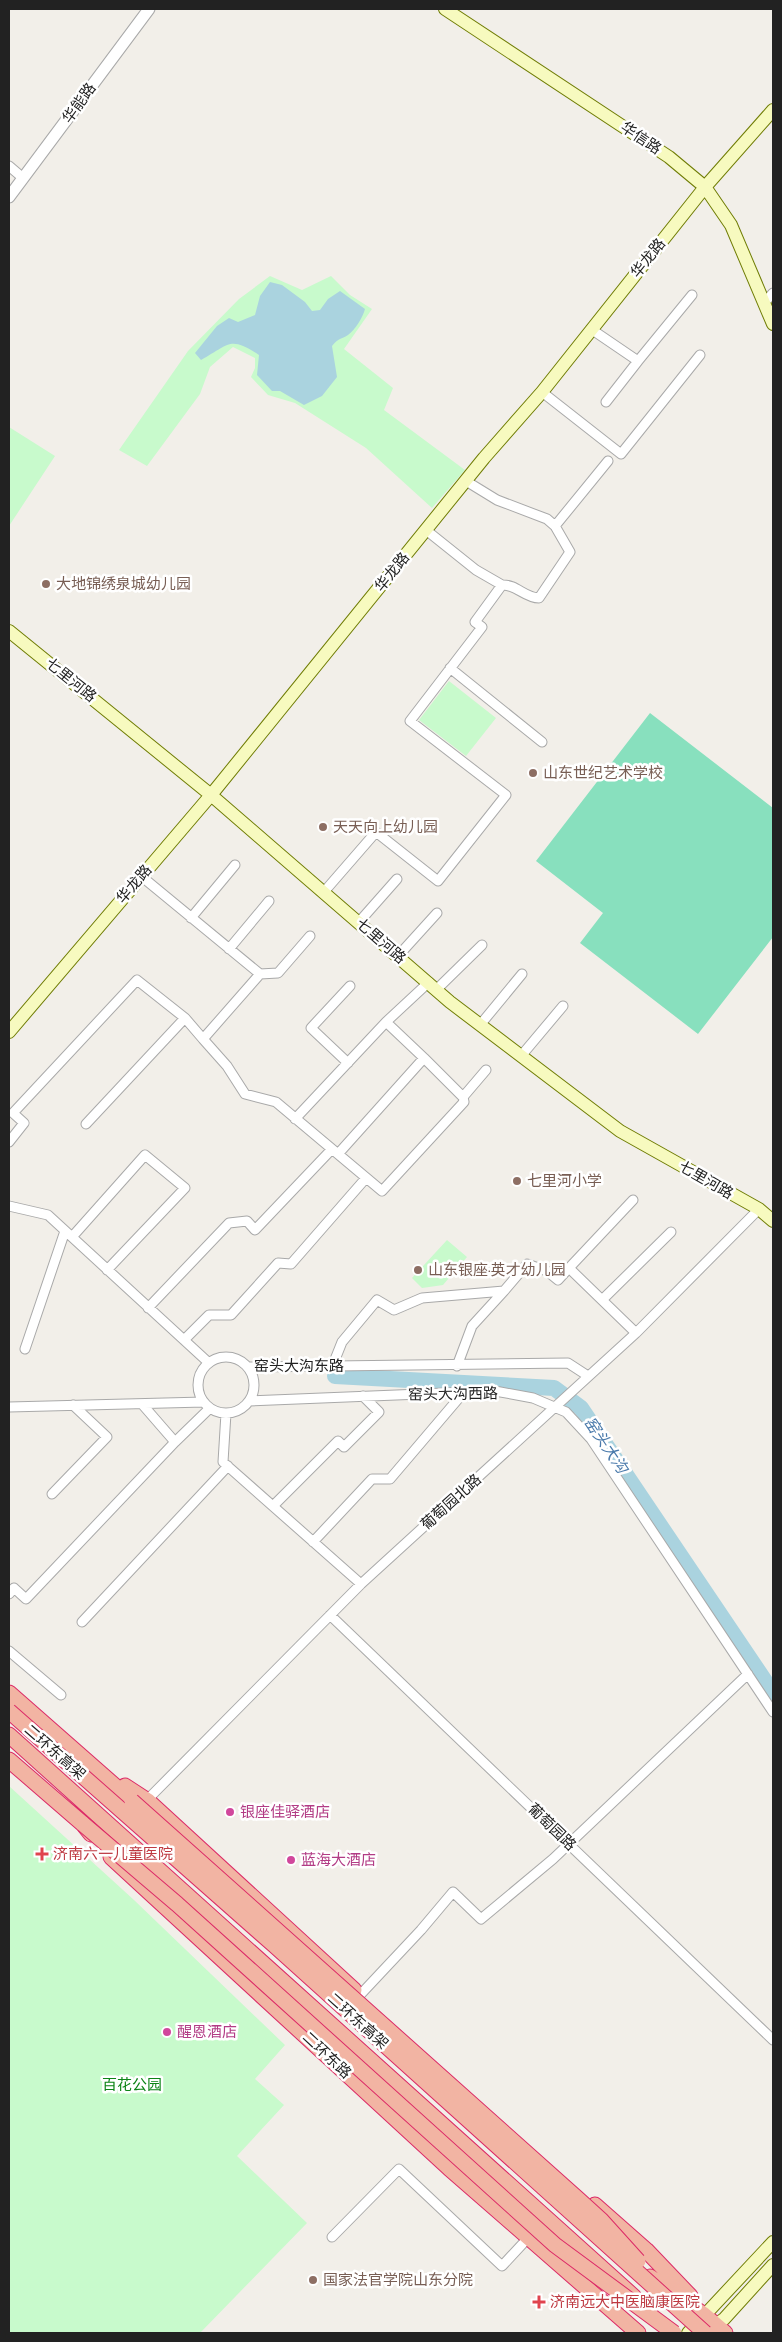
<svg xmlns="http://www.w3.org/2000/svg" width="782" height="2342" font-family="Karla,'Noto Sans SC',sans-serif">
<rect width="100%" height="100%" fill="#f2efe9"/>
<path fill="#c8facc" d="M270,276l32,14 29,-14 19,19 22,14 -28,40 49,39 -9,22 81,60 -33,38 -66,-60 -71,-45 -27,-8 -17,-18 4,-9v-10l-22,-11 -23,20 -10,27 -53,72 -28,-16 69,-99 51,-52z
M9,427l46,29 -46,70z
M449,681l47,37 -30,38 -47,-36z
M447,1240l20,17 -24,28 -21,3 -10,-10z
M9,1786l125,114 151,145 -30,34 29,26 -47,51 70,67 -107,110h-191z"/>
<path fill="#88e0be" d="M650,713l123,95v129l-75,97 -118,-91 23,-30 -67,-52z"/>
<path fill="#aad3df" d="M270,282l12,3 23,17 7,9 8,-1 8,-11 12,-8 25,18c-2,8 -10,21 -17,26 -7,5 -9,2 -16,11l5,31 -15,19 -18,9 -24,-14h-8l-15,-16 2,-20c-30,-20 -30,-10 -58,5l-6,-7 22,-27 12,-8 9,4 17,-7 5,-19z"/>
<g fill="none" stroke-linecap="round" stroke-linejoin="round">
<path stroke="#aad3df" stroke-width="16" d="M335,1376l219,12 27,20 192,285"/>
<g stroke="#a9a9a9" stroke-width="11">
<path id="minor" d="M9,166l14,12
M764,303l9,-10
M591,329l47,32 54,-66
M542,392l79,62 79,-99
M606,402l32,-41
M555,526l53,-65
M426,530l50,40 26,15
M450,668l92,74
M141,876l119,98 -57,65 24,27 18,28 31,8 106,89 82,-89 -1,-5
M323,893l53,-61 62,49 68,-86 -96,-74 72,-94 -7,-5 27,-37c14,-1 23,13 37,13l31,-46 -15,-26 -8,-7 -50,-19 -31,-19
M191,918l44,-53
M359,922l38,-43
M229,949l40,-48
M398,956l39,-43
M260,974l18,-1 32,-37
M436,990l46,-45
M480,1025l42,-51
M521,1056l42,-50
M424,1058l39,39 23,-27
M348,1063l-37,-35 39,-42
M295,1119l91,-97 43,-40
M86,1124l99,-106
M9,1142l15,-19 -11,-10 124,-133 48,38 18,21
M338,1154l86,-96 -38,-36
M9,1206l39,9 161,148
M72,1237l73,-82 40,33 -78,82
M569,1268l64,-68
M602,1300l69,-68
M148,1308l81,-85 18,-2 8,9 77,-81
M184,1340l25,-25h22l47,-52 13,1 75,-86
M25,1349l40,-118
M198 1385a28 28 0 1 1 56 0a28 28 0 1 1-56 0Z
M457,1366l15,-40 32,-35
M248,1367l320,-4 20,13
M332,1367l10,-25 35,-42 17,10 28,-12 82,-7 23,-27 20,7 11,9 11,-12 67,65
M249,1401l246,-10 38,7 33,14 25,27 182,273
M9,1407l195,-5
M226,1413l-3,49 138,122
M175,1442l35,-34
M52,1494l55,-57 -34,-32
M273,1506l65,-65 6,6 35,-35 -16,-16
M313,1542l59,-63h18l74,-87
M9,1594l5,-6 12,11 149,-157 -33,-38
M330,1615l443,425
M82,1622l146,-156
M9,1651l52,44
M147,1800l214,-216 275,-251 123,-124
M360,1995l61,-65 32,-38 28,27 72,-60 195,-185
M332,2237l67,-68 103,97 26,-28"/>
</g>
<g stroke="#a9a9a9" stroke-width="13">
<path id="tertiary" d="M9,197l140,-188"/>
</g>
<g stroke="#707d05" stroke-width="14">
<path id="secondary" d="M445,9l224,148 36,30 26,38 42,99
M9,631l202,164 239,207 170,129 139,78 14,12
M9,1032l202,-237 273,-337 58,-66 163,-205 68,-77
M708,2330l16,-11 49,-54
M688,2333l85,-91"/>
</g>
<g stroke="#dc2a67" stroke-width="17">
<path id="trunk" d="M9,1693l123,108 6,10
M9,1735l625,562
M9,1760l74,64 8,10
M125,1786l23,15 206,189
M111,1857l338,311 189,165
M595,2205l51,45 44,46
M650,2277l54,38 21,18"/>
</g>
<use href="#minor" stroke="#fff" stroke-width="9"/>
<use href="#tertiary" stroke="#fff" stroke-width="11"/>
<use href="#secondary" stroke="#f7fabf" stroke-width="12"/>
<use href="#trunk" stroke="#f2b4a3" stroke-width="15"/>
<g stroke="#dc2a67" stroke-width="17" stroke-linecap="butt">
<path id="trunk-bridge" d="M9,1711l265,234 431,388
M132,1801l446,398 23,21 37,41
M83,1824l94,80 378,341 119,88"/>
</g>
<use href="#trunk-bridge" stroke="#f2b4a3" stroke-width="15"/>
</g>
<g fill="#8d6e63" stroke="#fff" stroke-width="2">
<circle cx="46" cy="584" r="5"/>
<circle cx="533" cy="773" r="5"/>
<circle cx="323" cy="827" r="5"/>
<circle cx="517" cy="1181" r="5"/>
<circle cx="418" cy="1270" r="5"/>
<circle cx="313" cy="2280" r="5"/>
</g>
<g fill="#d1479c" stroke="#fff" stroke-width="2">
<circle cx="230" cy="1812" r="5"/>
<circle cx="291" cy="1860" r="5"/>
<circle cx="167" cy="2032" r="5"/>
</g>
<g fill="#e0444e" stroke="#fff" stroke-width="2">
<path d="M39.5 1846.5h5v5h5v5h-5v5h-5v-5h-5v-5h5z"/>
<path d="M536.5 2294.5h5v5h5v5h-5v5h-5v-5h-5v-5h5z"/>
</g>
<g text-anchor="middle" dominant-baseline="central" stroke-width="5" stroke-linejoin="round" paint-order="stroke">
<g font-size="15" fill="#222" stroke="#fff">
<text transform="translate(79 103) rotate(-54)">华能路</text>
<text transform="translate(641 138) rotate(34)">华信路</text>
<text transform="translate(648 258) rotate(-51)">华龙路</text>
<text transform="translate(392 572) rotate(-51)">华龙路</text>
<text transform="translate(71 680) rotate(39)">七里河路</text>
<text transform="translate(134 884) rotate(-50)">华龙路</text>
<text transform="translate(381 941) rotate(41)">七里河路</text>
<text transform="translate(706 1180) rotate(30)">七里河路</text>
<text x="299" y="1366">窑头大沟东路</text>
<text transform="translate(453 1394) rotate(-1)">窑头大沟西路</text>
<text transform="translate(451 1502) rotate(-42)">葡萄园北路</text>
<text transform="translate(55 1752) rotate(41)">二环东高架</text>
<text transform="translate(552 1827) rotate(44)">葡萄园路</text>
<text transform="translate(358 2021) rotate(42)">二环东高架</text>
<text transform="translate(327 2055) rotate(43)">二环东路</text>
</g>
<g font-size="15" fill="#785e54" stroke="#fff" text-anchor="start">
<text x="56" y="584">大地锦绣泉城幼儿园</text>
<text x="543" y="773">山东世纪艺术学校</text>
<text x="333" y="827">天天向上幼儿园</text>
<text x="527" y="1181">七里河小学</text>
<text x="428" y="1270">山东银座·英才幼儿园</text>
<text x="323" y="2280">国家法官学院山东分院</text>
</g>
<g font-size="15" fill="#b23c85" stroke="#fff" text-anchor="start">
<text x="240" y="1812">银座佳驿酒店</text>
<text x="301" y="1860">蓝海大酒店</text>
<text x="177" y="2032">醒恩酒店</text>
</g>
<g font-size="15" fill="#be3a42" stroke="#fff" text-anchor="start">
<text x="53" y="1854">济南六一儿童医院</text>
<text x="550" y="2302">济南远大中医脑康医院</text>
</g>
<g font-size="15" fill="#0c8416" stroke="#fff">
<text x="132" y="2085">百花公园</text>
</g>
<g font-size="16" font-style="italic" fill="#4a7aab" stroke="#fff">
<text transform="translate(606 1445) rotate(56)">窑头大沟</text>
</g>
</g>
<rect width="782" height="2342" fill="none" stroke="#222222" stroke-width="20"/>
</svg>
